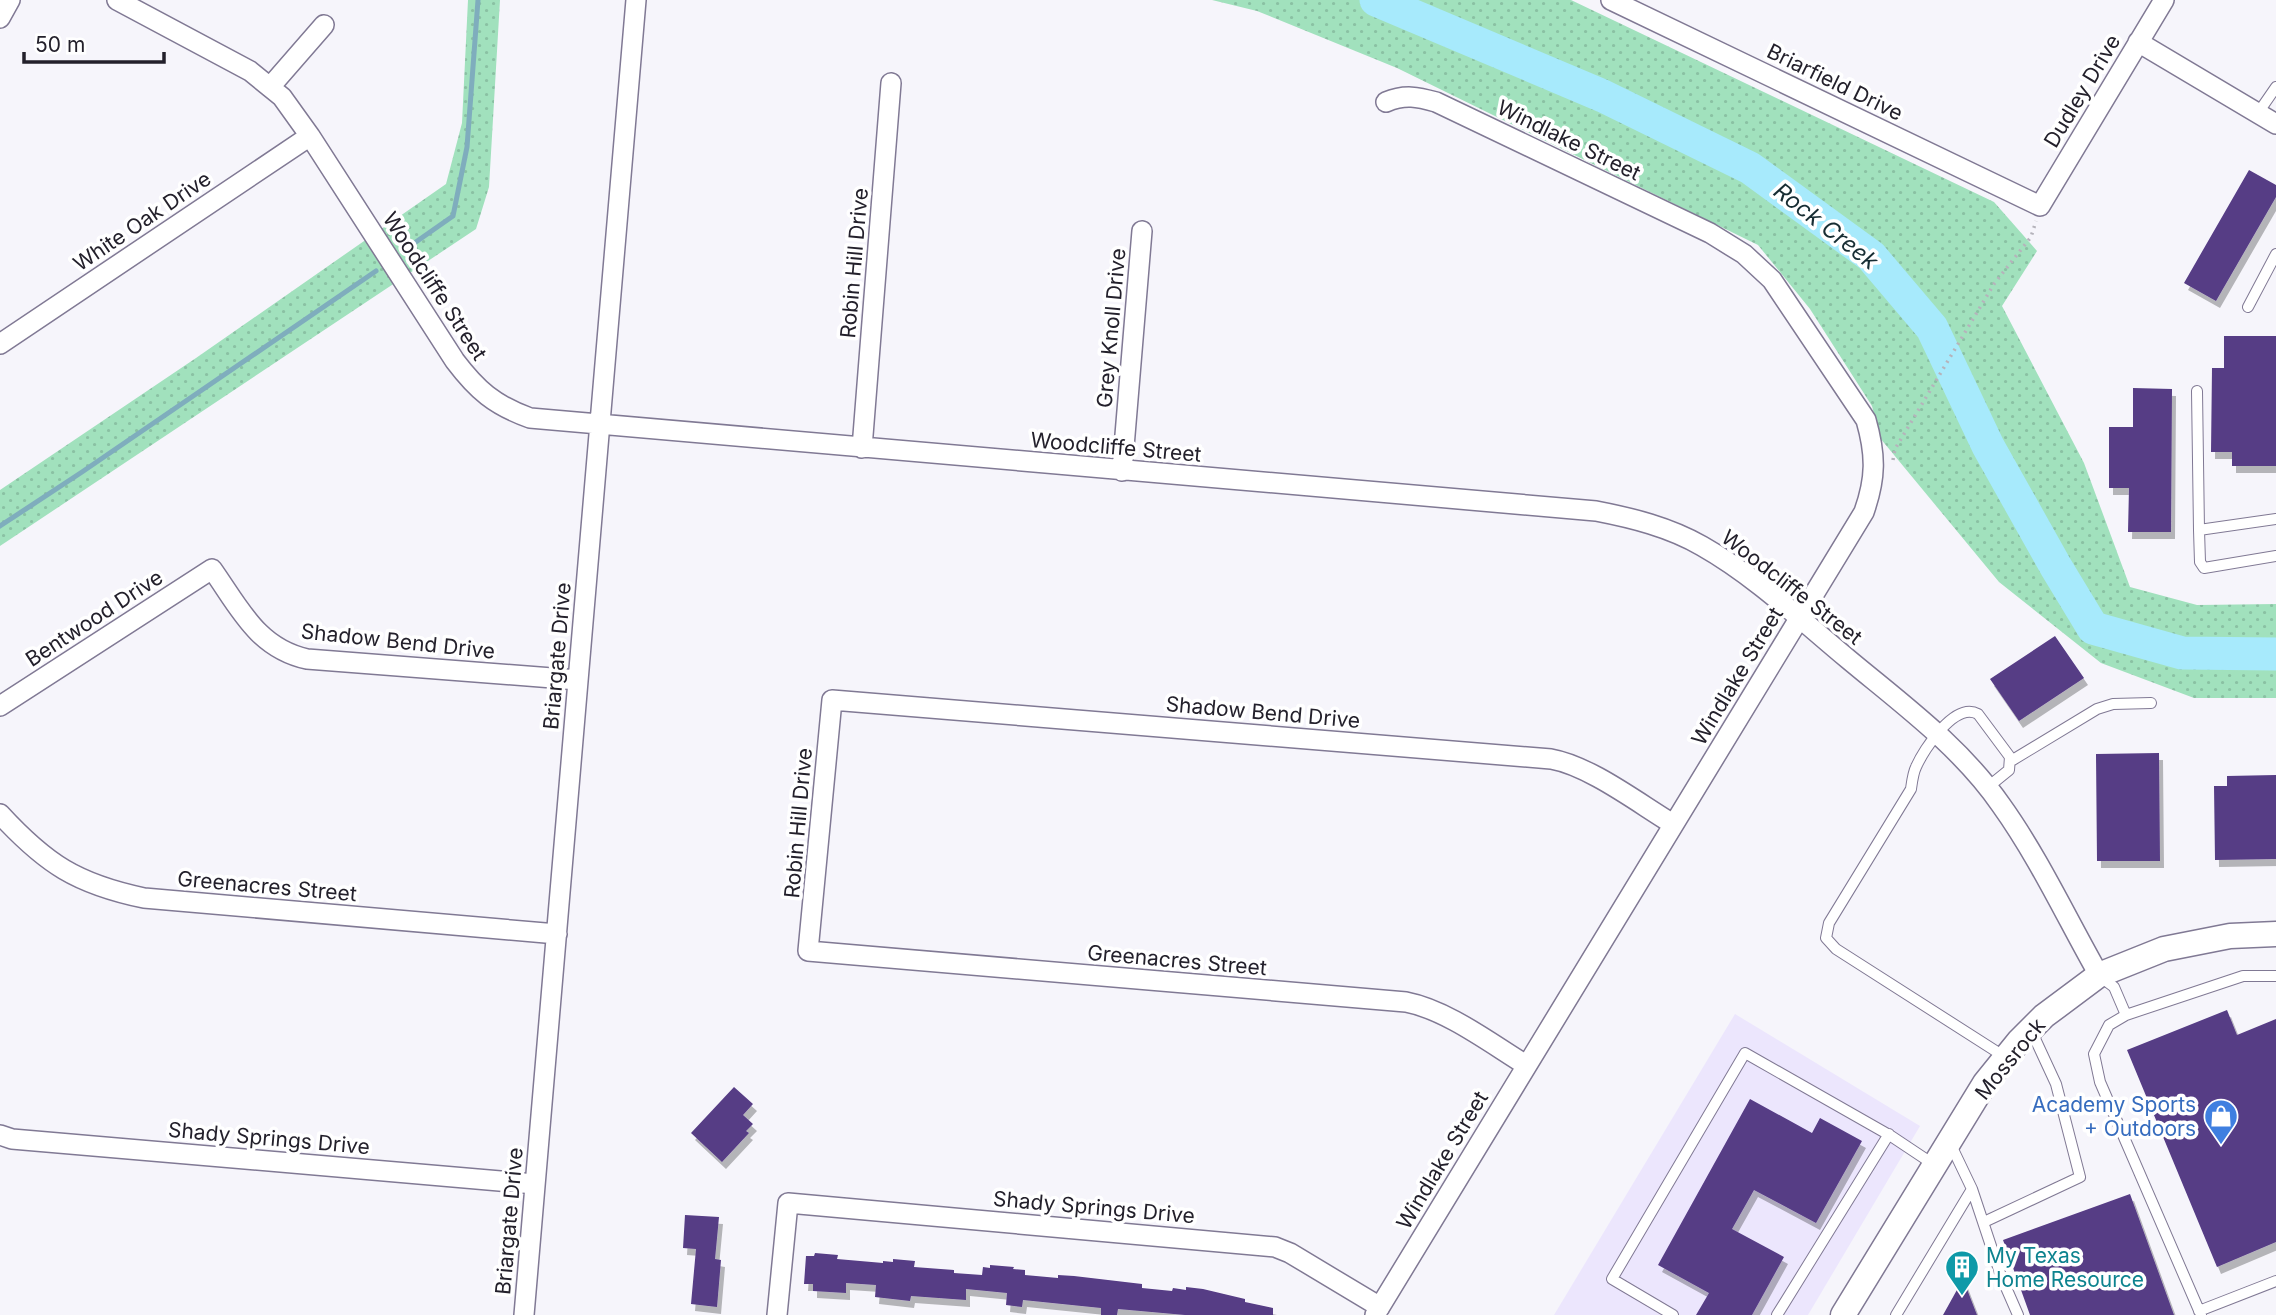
<svg xmlns="http://www.w3.org/2000/svg" width="2276" height="1315" font-family="Inter,sans-serif">
<defs>
<pattern id="grass-dots" width="8" height="8" patternUnits="userSpaceOnUse" patternTransform="scale(1.75)"><rect width="8" height="8" fill="#a1e1bd"/><path d="M2 2h.1M6 6h.1" fill="none" stroke="#8ac1a3" stroke-width="1.8" stroke-linecap="round"/></pattern>
<filter id="shadow"><feDropShadow dx="4" dy="7" stdDeviation="0" flood-color="#0004"/></filter>
</defs>
<rect width="100%" height="100%" fill="#f6f5fb"/>
<path fill="#ece6fd" d="M1735,1014l185,112 -112,189h-254z"/>
<path fill="url(#grass-dots)" d="M468,0h32l-11,187 -13,42 -476,317v-56l196,-132 250,-174 16,-61z
M1212,0h359l423,202 43,49 -35,55 82,157 46,124 67,18 79,-1v94h-82l-93,-35 -102,-81 -119,-144 -8,-32 -62,-97 -52,-64 -361,-177 -140,-57z"/>
<g fill="none" stroke-linecap="round" stroke-linejoin="round">
<path stroke="#7fadbd" stroke-width="5" d="M403,251l50,-35 14,-69 11,-147
M0,526l82,-54 294,-201"/>
<path stroke="#a7eafc" stroke-width="33" d="M1376,0l227,96 147,72 121,88 61,72 56,118 68,121 37,61 89,25 94,1"/>
</g>
<path fill="#563c85" filter="url(#shadow)" d="M2249,170l27,15v12l-60,104 -32,-18z
M2224,336h52v130h-44v-14h-21l1,-84h12z
M2133,388l39,1 -1,143h-43l1,-44h-20v-61h24z
M2055,636l29,42 -65,43 -29,-42z
M2159,753l1,108h-63l-1,-107z
M2276,775v84l-61,1 -1,-74h13v-10z
M2227,1010l10,25 39,-16v223l-59,25 -90,-217z
M734,1087l19,17 -10,11 10,9 -7,7 3,2 -27,29 -31,-29z
M1750,1099l62,34 8,-15 42,23 -46,82 -62,-33 -22,39 52,28 -32,58h-56l13,-22 -51,-28z
M2130,1194l44,121h-144l-27,-75z
M685,1215l34,2 -4,42 6,1 -4,47 -26,-3 5,-55 -13,-1z
M815,1253l23,2 -1,4 46,4v-2l10,1v-3l22,2 -1,6 40,3v3l28,2 1,-8 7,1v-3l24,2 -1,2 12,1v5l33,3v-3l16,1 68,8v4l30,3 1,-3 13,2v-3l17,2 42,10v3l28,6v7h-88l-67,-6 -1,6h-16v-7l-78,-8 -1,7 -16,-2 1,-12 -41,-4v11l-55,-4 -1,5 -35,-4 1,-12 -30,-2v10l-33,-2v-7h-9l2,-28h8z
M1963,1279l14,36h-34z"/>
<g fill="none" stroke-linecap="round" stroke-linejoin="round">
<g stroke="#807994" stroke-width="12">
<path id="service" d="M2258,113l18,-26
M2248,307l28,-53
M2197,391l2,139 77,-11
M2199,530l1,32 4,6 72,-12
M2011,761l86,-52 16,-5 38,-1
M1988,787l21,-17 1,-13 -32,-43c-23,-13 -54,35 -62,53 -3,6 -4,15 -5,22l-82,134 -3,15 10,11 169,108
M2102,978l12,9 12,28
M1950,1143l22,46 29,87 17,39
M1984,1222l96,-45 -24,-93 -25,-54
M2199,1311l77,-30
M1673,1315l-61,-36 133,-226 146,83 42,28
M1777,1315l112,-181
M1896,1315l76,-126
M2201,1315l-101,-233 -6,-28 15,-29 17,-10 117,-39h33"/>
</g>
<g stroke="#807994" stroke-width="22">
<path id="minor" d="M117,0l133,71 32,26 28,39 145,225c22,29 39,44 75,57l1066,93c36,7 73,16 106,35 53,30 99,74 146,113 54,45 113,88 153,146 38,53 66,114 98,170
M1611,0l429,206 124,-206
M0,18l10,-18
M2138,42l138,82
M270,87l54,-62
M0,344l310,-208
M862,448l29,-365
M1122,471l20,-240
M0,706l212,-137c27,38 45,79 95,90l271,21
M0,814c46,50 77,70 144,84l413,36
M1526,1065c-36,-22 -79,-55 -120,-63l-598,-51 24,-251 719,59c39,7 87,44 122,65
M0,1135l12,4 523,45
M524,1315l112,-1315
M777,1315l11,-112 487,44 15,6 90,54
M1375,1315l489,-803c12,-34 12,-57 2,-92l-94,-140 -28,-26 -34,-21 -274,-131c-18,-5 -31,-8 -50,0"/>
</g>
<g stroke="#807994" stroke-width="27">
<path id="tertiary" d="M1843,1315l142,-232 34,-42 25,-25 55,-41 65,-26 66,-13 46,-2"/>
</g>
<path stroke="#b5b3bb" stroke-width="3.5" stroke-dasharray="2 5" stroke-linecap="butt" d="M1893,460l2,-11 99,-165 37,-47 5,-16"/>
<use href="#service" stroke="#fff" stroke-width="10"/>
<use href="#minor" stroke="#fff" stroke-width="19"/>
<use href="#tertiary" stroke="#fff" stroke-width="24"/>
</g>
<defs>
<g id="shop-pin" transform="scale(1.75)"><path d="M0 17L-7.5 6A9.5 9.5 0 1 1 7.5 6Z" fill="#3f7fe0" stroke="#fff"/><path d="M-5-2.5h2.3a2.7 3.5 0 0 1 5.4 0H5L5.5 6h-11ZM-1.5-2.5h3a1.5 2.3 0 0 0-3 0Z" fill="#fff"/></g>
<g id="building-pin" transform="scale(1.75)"><path d="M0 17L-7.5 6A9.5 9.5 0 1 1 7.5 6Z" fill="#0f9aa8" stroke="#fff"/><path d="M-4-6H4V6H1V3H-1V6H-4ZM-2.5-4.3h1.7v1.8h-1.7ZM.8-4.3h1.7v1.8H.8ZM-2.5-1h1.7V.8h-1.7ZM.8-1h1.7V.8H.8Z" fill="#fff"/></g>
</defs>
<g fill-rule="evenodd">
<use href="#shop-pin" x="2221" y="1116"/>
<use href="#building-pin" x="1962" y="1267"/>
</g>
<g text-anchor="middle" dominant-baseline="central" stroke-width="7" stroke-linejoin="round" paint-order="stroke">
<g font-size="21" fill="#23202b" stroke="#fff">
<text transform="translate(1835 82) rotate(26)">Briarfield Drive</text>
<text transform="translate(2082 91) rotate(-59)">Dudley Drive</text>
<text transform="translate(1569 140) rotate(26)">Windlake Street</text>
<text transform="translate(142 221) rotate(-34)">White Oak Drive</text>
<text transform="translate(854 263) rotate(-85)">Robin Hill Drive</text>
<text transform="translate(435 286) rotate(57)">Woodcliffe Street</text>
<text transform="translate(1111 328) rotate(-85)">Grey Knoll Drive</text>
<text transform="translate(1116 447) rotate(5)">Woodcliffe Street</text>
<text transform="translate(1792 587) rotate(38)">Woodcliffe Street</text>
<text transform="translate(94 618) rotate(-33)">Bentwood Drive</text>
<text transform="translate(398 641) rotate(6)">Shadow Bend Drive</text>
<text transform="translate(557 656) rotate(-85)">Briargate Drive</text>
<text transform="translate(1737 676) rotate(-59)">Windlake Street</text>
<text transform="translate(1263 712) rotate(5)">Shadow Bend Drive</text>
<text transform="translate(798 823) rotate(-85)">Robin Hill Drive</text>
<text transform="translate(267 886) rotate(5)">Greenacres Street</text>
<text transform="translate(1177 960) rotate(5)">Greenacres Street</text>
<text transform="translate(2010 1059) rotate(-51)">Mossrock</text>
<text transform="translate(269 1138) rotate(5)">Shady Springs Drive</text>
<text transform="translate(1442 1160) rotate(-59)">Windlake Street</text>
<text transform="translate(1094 1207) rotate(5)">Shady Springs Drive</text>
<text transform="translate(509 1221) rotate(-85)">Briargate Drive</text>
</g>
<g font-size="21" fill="#366cbe" stroke="#fff" text-anchor="end">
<text x="2196" y="1104">Academy Sports<tspan x="2196" dy="24">+ Outdoors</tspan></text>
</g>
<g font-size="21" fill="#0d838f" stroke="#fff" text-anchor="start">
<text x="1986" y="1255">My Texas<tspan x="1986" dy="24">Home Resource</tspan></text>
</g>
<g font-size="23" font-style="italic" fill="#172d33" stroke="#fff">
<text transform="translate(1826 226) rotate(38)">Rock Creek</text>
</g>
</g>
<path d="M24 52v10h140v-10" fill="none" stroke="#23202b" stroke-width="3.5"/>
<text x="35" y="52" font-size="21" fill="#23202b" stroke="#ffffff" stroke-width="5" paint-order="stroke">50 m</text>
</svg>
